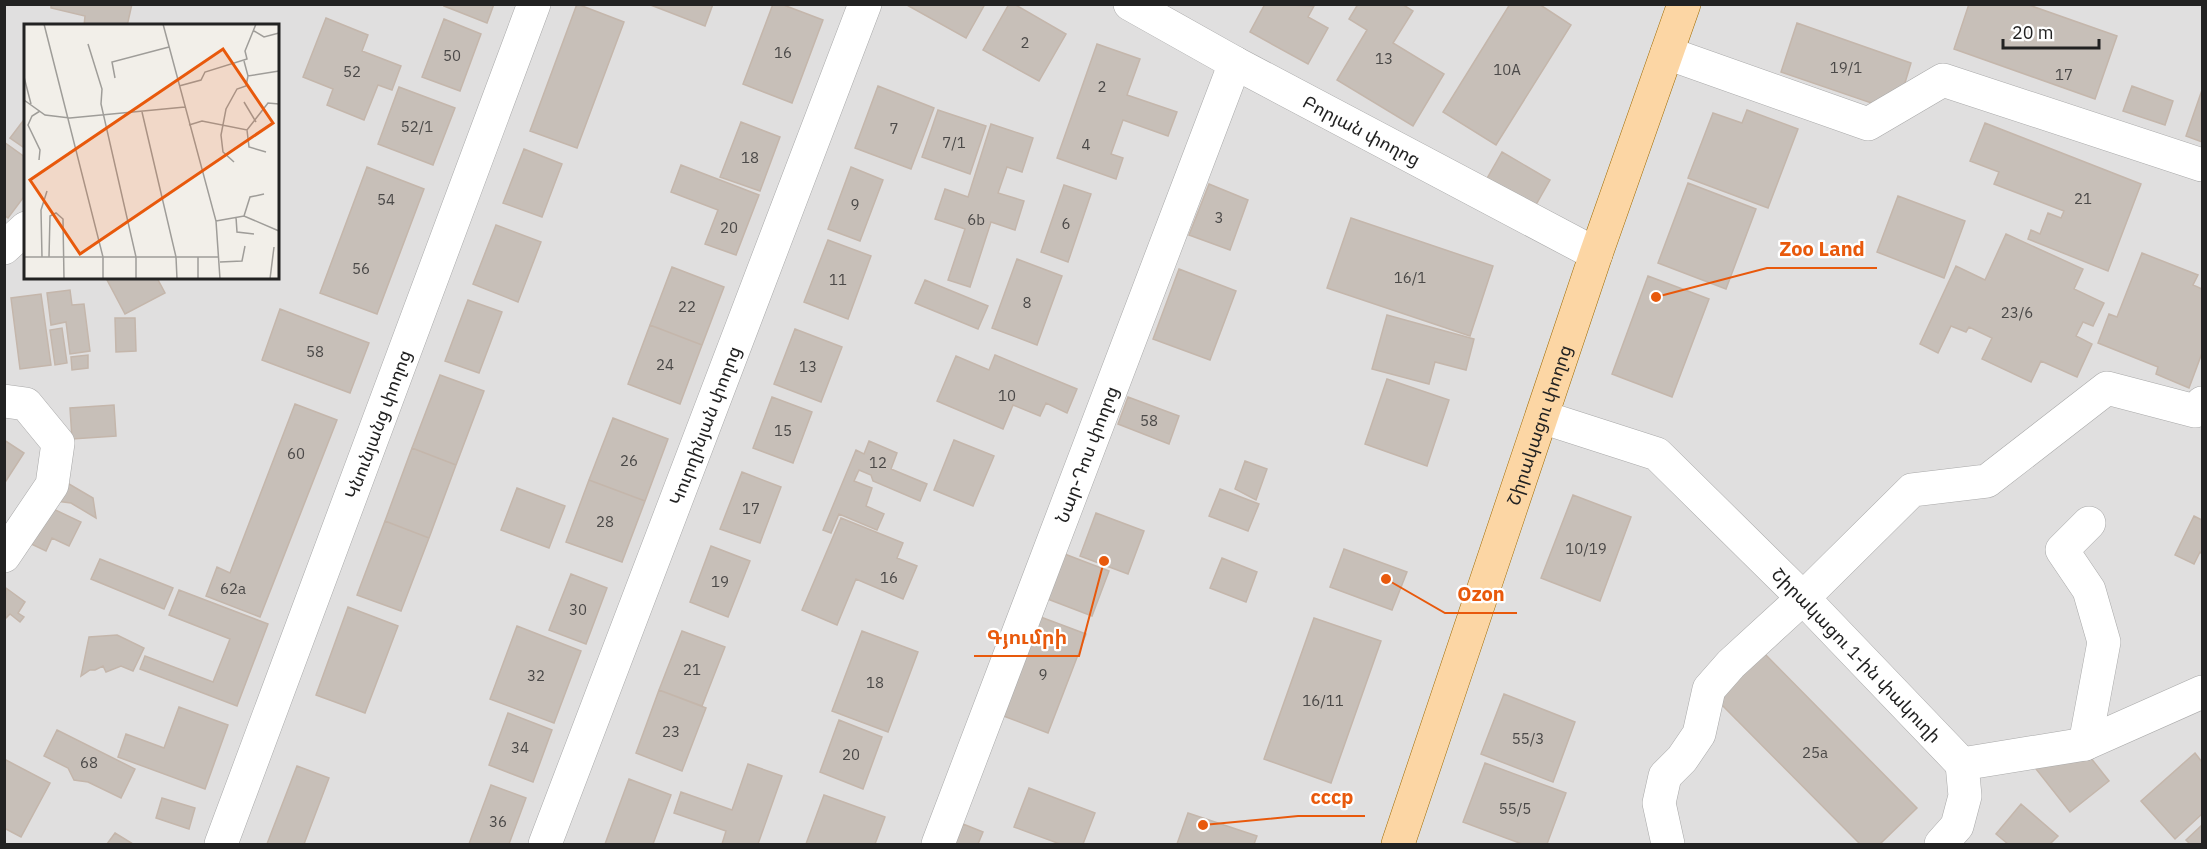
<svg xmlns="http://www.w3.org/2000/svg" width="2207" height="849" font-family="'IBM Plex Sans','Noto Sans Armenian',sans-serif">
<rect width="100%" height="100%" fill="#f2efe9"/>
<path fill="#e0dfdf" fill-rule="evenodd" d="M5,5h2197v839h-2197zM26,26h252v252h-252z"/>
<path fill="#c7bfb8" stroke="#c4b6ab" stroke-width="1.5" d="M51,4h81l-5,22h-43l1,-10 -34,-8z
M445,4h49l-7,19 -43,-17z
M577,4l47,18 -47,126 -47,-17z
M648,4h65l-8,22z
M773,4h8l42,16 -31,83 -49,-19z
M905,4h80l-19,34z
M1009,4h5l52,30 -27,47 -56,-31z
M1265,4l49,2 -6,11 20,11 -20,36 -58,-32z
M1358,4h44l11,7 -20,32 51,31 -31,52 -76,-46 30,-50 -18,-11z
M1510,4h29l32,21 -75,120 -53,-33z
M1969,4h57l91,32 -22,63 -141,-50z
M326,18l42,17 -6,16 39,15 -9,24 -14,-5 -14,35 -37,-15 6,-16 -30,-12z
M444,19l37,15 -21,57 -38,-14z
M1797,23l114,40 -7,23 -24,20 -99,-34z
M1097,44l43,15 -13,36 50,17 -9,24 -45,-16 -12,34 12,4 -7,21 -59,-21z
M878,86l56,22 -23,61 -56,-21z
M2132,86l41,15 -8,24 -42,-14z
M399,87l56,21 -22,57 -55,-21z
M2202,90v52l-16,-6z
M938,110l48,16 -16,48 -48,-17z
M1747,110l51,19 -30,79 -80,-30 25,-65 29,10z
M26,117v32l-16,-11z
M741,122l39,15 -20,54 -40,-14z
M1985,123l156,61 -33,87 -80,-32 3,-9 9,4 8,-21 13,5 3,-7 -70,-27 5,-12 -29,-11z
M991,124l42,14 -11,34 -15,-5 -9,26 26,8 -9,29 -24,-8 -21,65 -22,-7 17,-51 -30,-10 10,-30 23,8z
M4,142l22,16v36l-18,24 -4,-3z
M524,149l38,15 -20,53 -39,-14z
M1502,152l48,28 -17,30 -48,-28z
M681,165l78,30 -23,60 -31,-11 13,-34 -47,-18z
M367,167l57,22 -47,125 -57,-21z
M851,167l32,13 -23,61 -32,-12z
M1688,183l68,26 -30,80 -68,-26z
M1209,184l39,16 -18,50 -41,-15z
M1064,185l27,9 -23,68 -27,-10z
M1898,196l67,25 -21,57 -67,-26z
M1351,218l142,48 -23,70 -143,-48z
M496,225l45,17 -23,60 -45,-18z
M2006,234l77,35 -9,20 30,14 -11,23 -10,-4 -7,14 16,8 -15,33 -36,-16 -10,21 -49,-23 10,-21 -23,-11 -3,5 -15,-6 -13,27 -18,-9 36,-78 29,14z
M828,240l43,16 -23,63 -44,-17z
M2142,253l56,22 -5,10 9,4v64l-13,35 -33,-14 2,-7 -60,-24 11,-29 8,3z
M1017,259l45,17 -25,69 -45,-17z
M672,267l52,20 -22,58 -52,-20z
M1179,269l57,22 -26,69 -57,-21z
M1648,276l61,23 -37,98 -60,-23z
M113,278h44l8,15 -40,21 -18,-34z
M925,280l63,26 -10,23 -63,-26z
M70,290l2,15 12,-1 6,47 -20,3 -4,-32 -15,3 -4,-32z
M41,294l10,71 -31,4 -9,-71z
M468,300l34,12 -23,61 -34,-12z
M280,309l89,34 -19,50 -88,-33z
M1387,315l87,24 -8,31 -31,-8 -6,22 -57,-15z
M115,318h20l1,33 -20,1z
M650,325l52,20 -22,59 -52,-20z
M62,328l5,35 -12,2 -5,-35z
M795,329l47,18 -21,55 -47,-18z
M88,355v13l-16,2 -1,-13z
M995,355l82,34 -10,24 -21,-10 -6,13 -27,-11 -10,24 -66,-28 19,-45 33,14z
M440,375l44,16 -28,74 -44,-17z
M1387,379l62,21 -22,66 -62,-22z
M772,397l40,15 -19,51 -40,-15z
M1128,397l51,19 -10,28 -51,-20z
M295,404l42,16 -77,197 -54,-21 11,-29 13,6z
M114,405l2,31 -44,3 -2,-31z
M613,418l55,21 -23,62 -56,-21z
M4,440l20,13 -20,31z
M954,440l40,16 -21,50 -39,-16z
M869,441l28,12 -6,16 36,15 -7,17 -47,-20 -2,-6 -12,-5 -5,11 18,7 -6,18 18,8 -7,16 -38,-16 -8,19 -8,-3 33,-80 8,4z
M412,448l44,17 -27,73 -44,-17z
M1245,461l22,8 -11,31 -21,-11z
M742,472l39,15 -21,56 -40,-14z
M589,480l56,21 -23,61 -56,-20z
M69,484l24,14 3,20 -25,-15 -15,-2 -3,-12z
M517,488l48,18 -16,42 -48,-18z
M1220,489l39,15 -11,27 -39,-15z
M1573,495l58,22 -31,84 -59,-23z
M47,506l34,16 -12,24 -17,-8 -6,13 -17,-8z
M1096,513l48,18 -16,43 -48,-18z
M2194,516l8,4v34l-2,-2 -6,12 -19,-9z
M841,518l62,25 -6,15 20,8 -14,33 -47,-20 -19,46 -35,-15z
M385,521l44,17 -28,73 -44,-16z
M711,546l39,15 -22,56 -38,-15z
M1344,549l63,23 -15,38 -62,-23z
M1062,553l47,18 -17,45 -47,-18z
M1222,558l35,14 -11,30 -36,-14z
M100,559l73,29 -9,21 -73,-30z
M571,574l36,14 -21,56 -37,-14z
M6,588l19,14 -7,11 6,4 -4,5 -10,-8 -6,6z
M179,590l89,34 -31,82 -97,-37 5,-13 68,26 17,-43 -61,-24z
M348,607l50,19 -33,87 -49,-18z
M1038,616l48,18 -38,99 -47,-18z
M1314,618l67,23 -50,142 -67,-24z
M517,626l64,25 -27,72 -64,-24z
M682,631l43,16 -23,59 -43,-16z
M862,631l56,21 -30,80 -56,-21z
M117,635l27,13 -11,23 -12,-5 -15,6 -3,-6 -8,4h-5l-9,6 8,-39z
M1760,649l157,159 -37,36h-20l-147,-148z
M659,690l47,18 -24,63 -46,-18z
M1504,694l71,28 -22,60 -72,-28z
M179,707l49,18 -23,64 -87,-32 8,-23 38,14z
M508,713l44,17 -19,52 -44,-17z
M839,720l43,17 -19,52 -43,-17z
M57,730l78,39 -14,29 -33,-16 -14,-2 -6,-12 -24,-12z
M2083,748l26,33 -39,31 -34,-43 20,-15z
M2195,753l7,9v52l-27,25 -34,-38z
M4,759l46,24 -29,54 -17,-9z
M1485,763l81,30 -19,51h-25l-59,-22z
M748,764l34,12 -24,68h-36l4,-13 -52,-18 7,-21 51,18z
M297,766l32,12 -25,66h-37z
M629,779l42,16 -18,49h-48z
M491,785l35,13 -17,46h-40z
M1029,788l66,25 -12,31h-23l-46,-17z
M824,795l61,22 -10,27h-69z
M162,798l33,10 -6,21 -33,-11z
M2021,804l37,32 -8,8h-42l-12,-10z
M1188,813l69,23 -3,8h-77z
M963,824l20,8 -5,12h-23z
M2202,825v19h-12l-4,-4z
M115,833l18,11h-26z"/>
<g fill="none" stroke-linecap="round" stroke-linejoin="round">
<g stroke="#a9a9a9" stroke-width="34">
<g id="minor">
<path id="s1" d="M1130,4l105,59 361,191"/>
<path d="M1667,53l201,71 75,-44 259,85"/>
<path d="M4,248l22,-20"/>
<path d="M4,401l22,3 32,39 -6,42 -48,71"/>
<path id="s2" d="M1542,417l115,37 146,144 159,166 123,-20 117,-52"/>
<path d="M2085,744l19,-102 -15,-52 -27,-40 27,-27"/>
<path id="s3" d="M221,844l313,-840"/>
<path id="s4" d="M545,844l320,-840"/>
<path id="s5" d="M938,844l297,-781"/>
<path d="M1668,844l-9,-41 6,-27 17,-17 17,-25 10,-45 22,-25 72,-66 109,-108 75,-9 120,-93 88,23 7,-8"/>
<path d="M1941,844l16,-18 8,-30 -3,-32"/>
</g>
</g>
<g stroke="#a06b00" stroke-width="34">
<g id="major">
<path id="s6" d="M1398,844l198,-590 88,-250"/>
</g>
</g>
<use href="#minor" stroke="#fff" stroke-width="33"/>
<use href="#major" stroke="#fcd6a4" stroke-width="33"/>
</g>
<g text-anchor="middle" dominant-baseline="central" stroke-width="4.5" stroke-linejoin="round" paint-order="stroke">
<g font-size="15" fill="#4b4948">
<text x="1025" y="42">2</text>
<text x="783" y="52">16</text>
<text x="452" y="55">50</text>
<text x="1384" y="58">13</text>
<text x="1846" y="67">19/1</text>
<text x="1507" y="69">10A</text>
<text x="352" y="71">52</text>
<text x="2064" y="74">17</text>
<text x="1102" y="86">2</text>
<text x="417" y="126">52/1</text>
<text x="894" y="128">7</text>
<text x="954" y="142">7/1</text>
<text x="1086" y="144">4</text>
<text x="750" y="157">18</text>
<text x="2083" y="198">21</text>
<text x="386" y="199">54</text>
<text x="855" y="204">9</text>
<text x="1219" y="217">3</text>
<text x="976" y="219">6b</text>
<text x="1066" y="223">6</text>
<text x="729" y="227">20</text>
<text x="361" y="268">56</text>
<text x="1410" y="277">16/1</text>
<text x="838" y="279">11</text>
<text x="1027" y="302">8</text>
<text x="687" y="306">22</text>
<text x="2017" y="312">23/6</text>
<text x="315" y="351">58</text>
<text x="665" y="364">24</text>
<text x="808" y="366">13</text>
<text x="1007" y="395">10</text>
<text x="1149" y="420">58</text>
<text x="783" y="430">15</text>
<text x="296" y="453">60</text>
<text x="629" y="460">26</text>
<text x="878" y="462">12</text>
<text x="751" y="508">17</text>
<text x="605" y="521">28</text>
<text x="1586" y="548">10/19</text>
<text x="889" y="577">16</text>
<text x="720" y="581">19</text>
<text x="233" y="588">62a</text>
<text x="578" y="609">30</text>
<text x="692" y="669">21</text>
<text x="1043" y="674">9</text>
<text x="536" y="675">32</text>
<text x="875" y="682">18</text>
<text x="1323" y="700">16/11</text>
<text x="671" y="731">23</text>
<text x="1528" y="738">55/3</text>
<text x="520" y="747">34</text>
<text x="1815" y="752">25a</text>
<text x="851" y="754">20</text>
<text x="89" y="762">68</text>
<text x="1515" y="808">55/5</text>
<text x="498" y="821">36</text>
</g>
<g font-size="18" fill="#222" stroke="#fff">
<text stroke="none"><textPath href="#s1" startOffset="264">Բորյան փողոց</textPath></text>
<text stroke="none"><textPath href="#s3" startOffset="448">Կնունյանց փողոց</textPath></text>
<text stroke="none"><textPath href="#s4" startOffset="448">Կուրղինյան փողոց</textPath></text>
<text stroke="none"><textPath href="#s6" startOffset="442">Շիրակացու փողոց</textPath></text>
<text stroke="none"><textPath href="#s5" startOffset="417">Նար-Դոս փողոց</textPath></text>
<text stroke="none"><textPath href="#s2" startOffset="404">Շիրակացու 1-ին փակուղի</textPath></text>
</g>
</g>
<g transform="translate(24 24)">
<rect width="255" height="255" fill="#f2efe9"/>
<path fill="none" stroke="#9f9d99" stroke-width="1.5" d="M20,0l59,233v22M139,0l53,197 4,58M230,7l10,6 15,-4M64,20l14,45 -1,15 35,153v22M220,37l4,15 31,-5M0,53l7,27M91,54l-3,-16 57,-15M155,62l22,-6 4,-8 42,-13 -2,-8 11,-27M0,76l21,15 25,3 115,-11M220,78l12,20M118,88l34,145 1,22M165,101l13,-4 45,9 21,-27 11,1M223,106l2,17 17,5M15,136l1,-10 -12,-25 4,-9 8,-5M210,138l-11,-10 -2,-17 5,-26 11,-20 9,-3 2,-10M220,192l6,-19 14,-3M212,193l1,15 17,2M192,197l28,-5 35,15M0,233h195M18,233l-1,-47 6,-19M25,233l1,-41 6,-3 7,6 1,60M174,233v22M196,238l22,-1 3,-15M246,255l4,-32"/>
<path fill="#e8590c" fill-opacity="0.15" stroke="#e8590c" stroke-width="3" d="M199,25l50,74 -193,131 -50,-74z"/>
<rect width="255" height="255" fill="none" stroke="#222" stroke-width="3"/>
</g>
<path fill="none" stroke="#e8590c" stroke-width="2" d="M1656 297L1767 268H1877M1386 579L1445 613H1517M1104 561L1079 656H974M1203 825L1298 816H1365"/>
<g fill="#e8590c" stroke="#fff" stroke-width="2">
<circle cx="1656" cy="297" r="6"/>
<circle cx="1386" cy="579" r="6"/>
<circle cx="1104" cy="561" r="6"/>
<circle cx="1203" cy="825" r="6"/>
</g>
<g font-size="20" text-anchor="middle" font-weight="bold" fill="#e8590c" stroke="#fff" stroke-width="4.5" stroke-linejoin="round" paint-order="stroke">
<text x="1822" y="256">Zoo Land</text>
<text x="1481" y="601">Ozon</text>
<text x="1027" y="644">Գյումրի</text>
<text x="1332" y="804">ссср</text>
</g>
<rect width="2207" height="849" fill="none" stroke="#222222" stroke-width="12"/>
<path d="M2003 39v9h96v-9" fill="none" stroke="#222222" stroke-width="3"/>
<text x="2012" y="39" font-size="18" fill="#222222" stroke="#ffffff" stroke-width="4.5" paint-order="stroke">20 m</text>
</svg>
